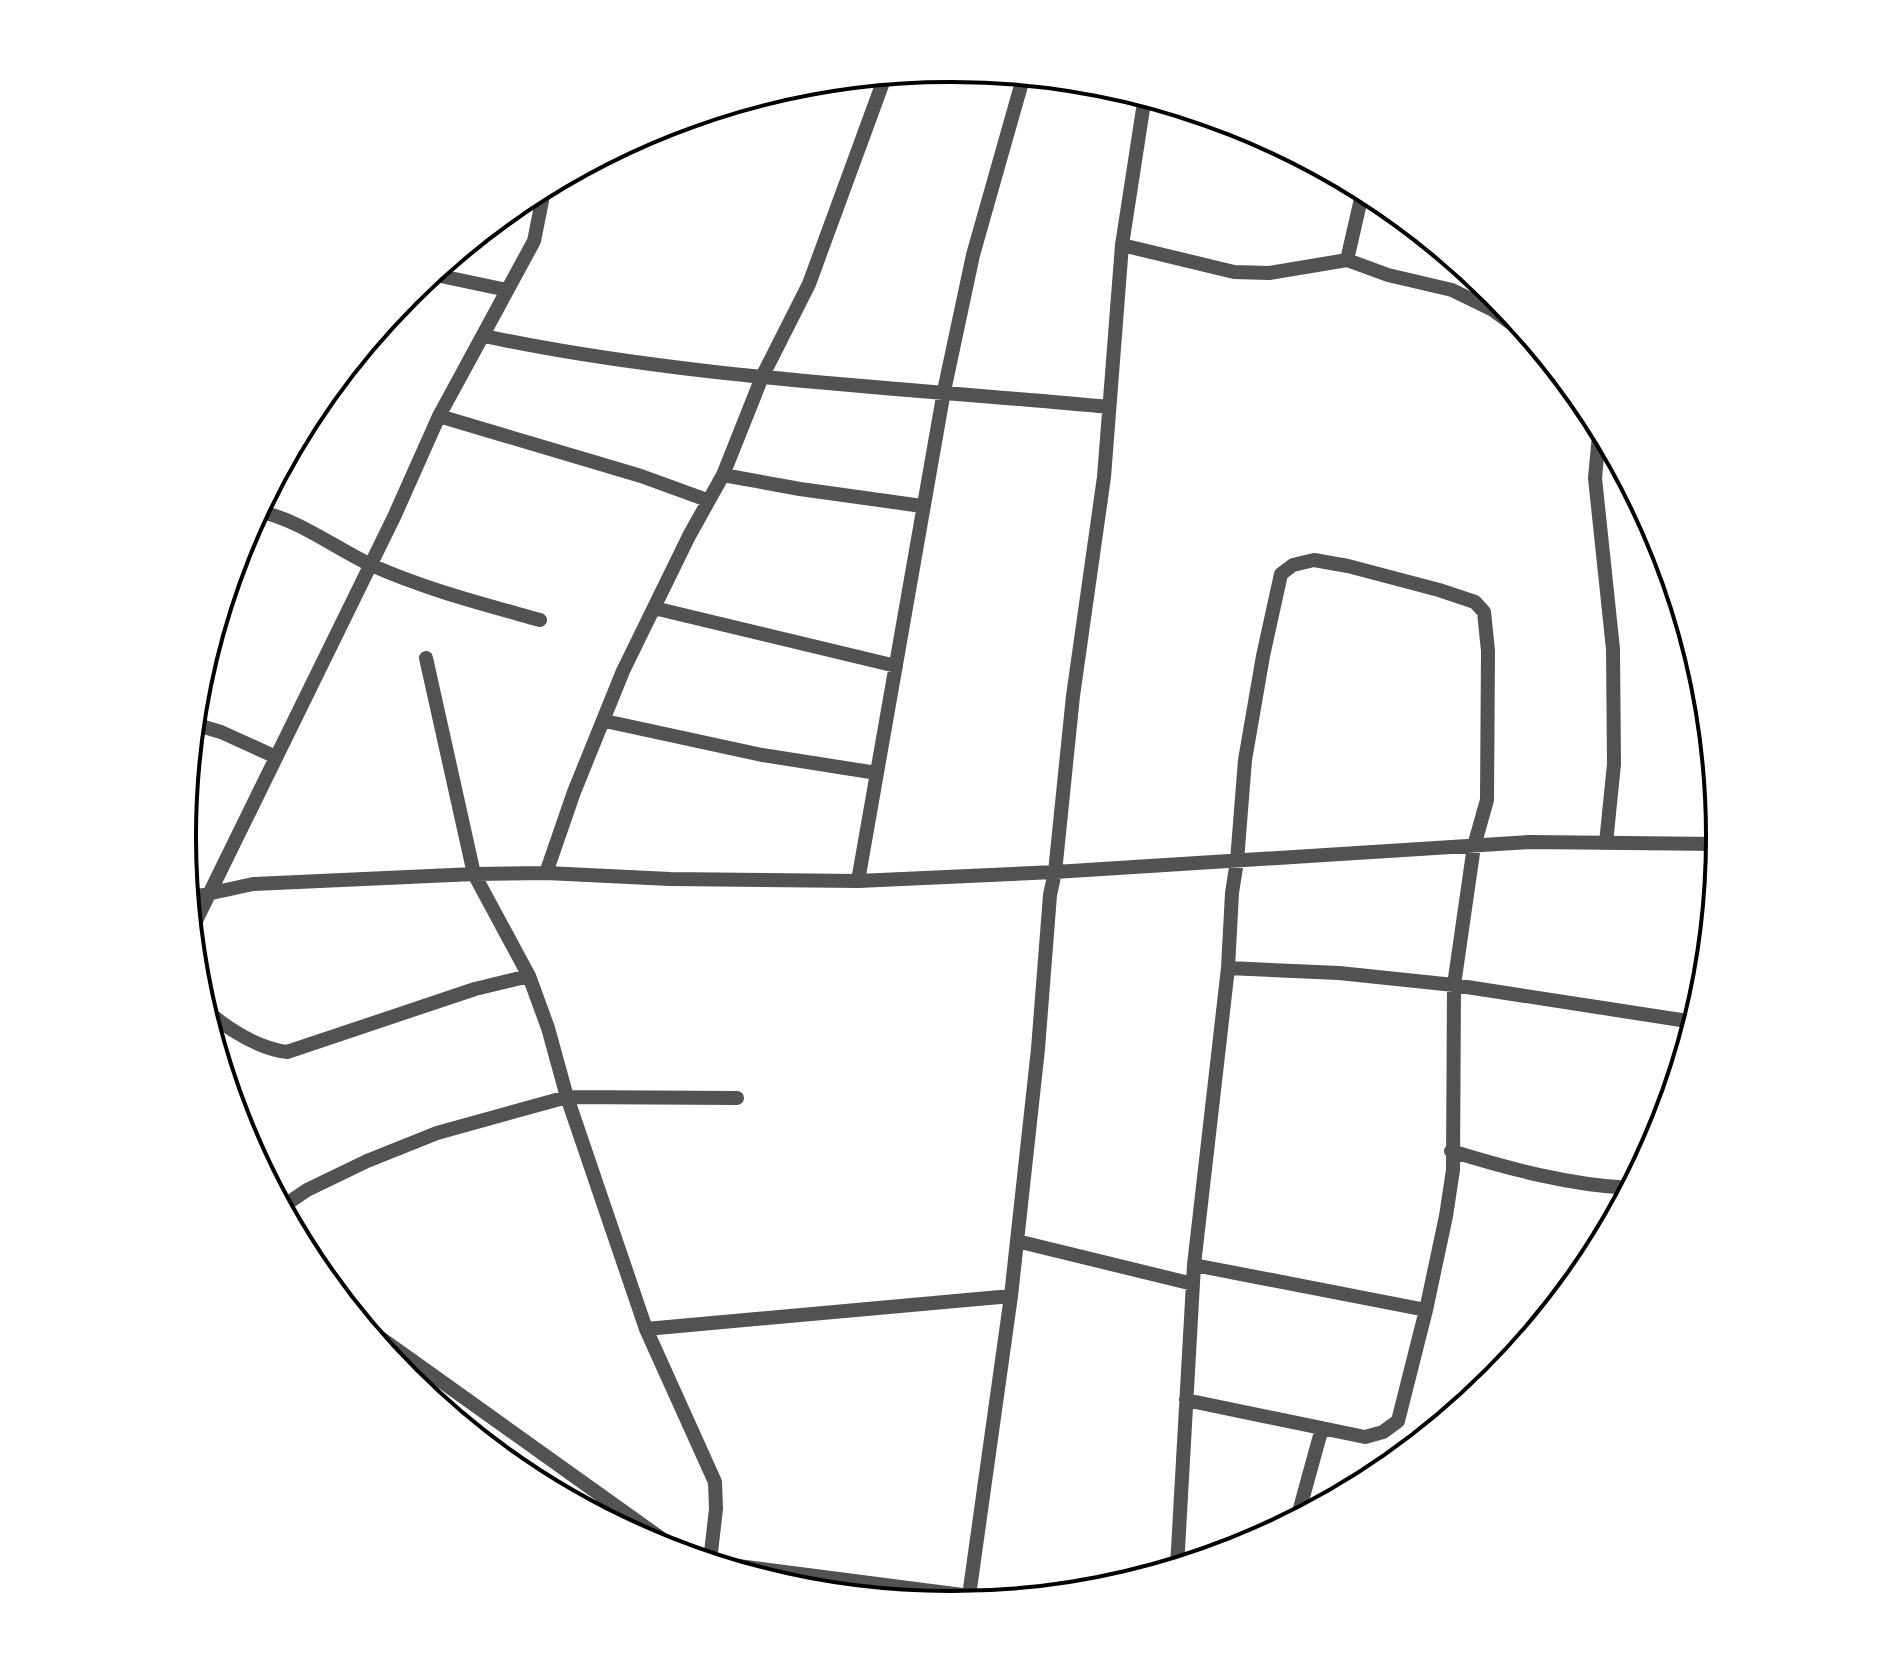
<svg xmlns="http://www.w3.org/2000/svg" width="1902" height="1673" font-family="'Source Sans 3',sans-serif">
<rect width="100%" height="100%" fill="#fff"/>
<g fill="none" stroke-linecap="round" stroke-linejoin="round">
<path stroke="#525252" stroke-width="14" d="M1122,245l112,27 35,1 78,-13 41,15 64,15 41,20 37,27
M1347,260l16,-70
M431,274l76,16
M484,336c204,43 416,51 624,71
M1569,384c10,14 21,46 35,52
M439,416l202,60 66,24
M1599,435l-4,43 18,171 1,115 -8,79
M723,475l77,14 122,17
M258,511c41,9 74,35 111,53 55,25 114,40 171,56
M654,608l242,58
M426,658l48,216 55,102 19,52 19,69 79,232 69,153 1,27 -6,52
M605,721l157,34 115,18
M194,724l27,8 55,25
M546,873l28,-81 49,-121 66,-135 34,-61 39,-98 47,-93 77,-210
M858,881l86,-490 29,-136 51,-180
M189,898l64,-14 221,-10 72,-1 124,6 188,2 197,-9 475,-30 189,2
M192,929l202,-412 45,-101 95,-175 11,-55
M1228,968l111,5 115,12 240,37
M204,1009c24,20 52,39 83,43l188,-63 54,-13
M1451,1151c59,18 118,34 179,37
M282,1207l25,-17 60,-29 70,-28 130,-36 170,1
M1017,1241l176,43
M1194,1265l232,45
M361,1324l322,230
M646,1329l365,-33
M1297,1519l25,-91
M708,1562l262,34 63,1
M1177,1567l17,-302 34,-297 4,-75 5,-32 8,-101 18,-104 18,-82 12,-9 21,-5 34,6 91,24 36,12 9,10 4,39 -1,149 -13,46 -20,139 -1,185 -7,46 -20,94 -28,111 -15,11 -18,5 -179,-37
M968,1603l43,-307 27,-247 12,-154 5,-23 18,-176 31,-219 18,-232 23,-149"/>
</g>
<path d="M0 0H1902V1673H0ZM950 82H952A754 754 0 0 1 1706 836V837A754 754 0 0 1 952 1591H950A754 754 0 0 1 196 837V836A754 754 0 0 1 950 82Z" fill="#fff" fill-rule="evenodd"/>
<path fill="none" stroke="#000" stroke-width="4" d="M950 82H952A754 754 0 0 1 1706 836V837A754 754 0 0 1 952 1591H950A754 754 0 0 1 196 837V836A754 754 0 0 1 950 82Z"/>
</svg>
